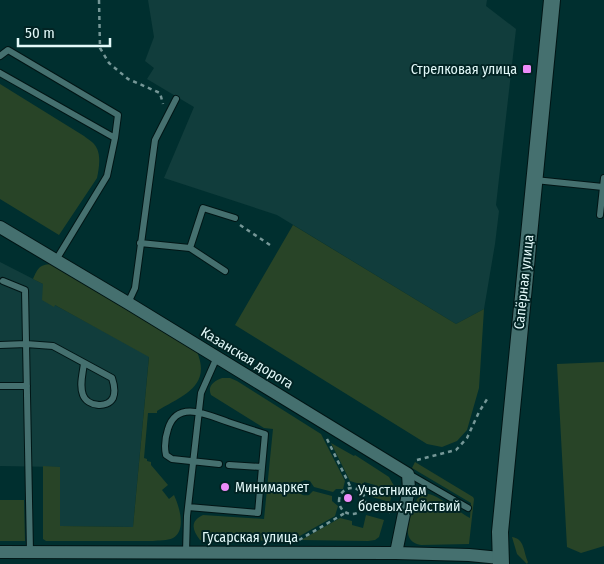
<svg xmlns="http://www.w3.org/2000/svg" width="604" height="564" font-family="'Fira Sans Condensed',sans-serif">
<rect width="100%" height="100%" fill="#002f2f"/>
<path fill="#113d3c" d="M148,0h339l-1,6 30,23 -20,176 3,6 -4,33 -11,65 -28,15 -179,-109 -113,-37 30,-71 -47,-28 7,-11 -9,-7 9,-24z
M0,262l43,22 12,21 94,51 -16,171 -73,-1v-59l-60,-1z"/>
<path fill="#284427" d="M0,84l84,52c3,3 8,5 10,8 8,9 5,24 3,34l-38,57 -59,-36z
M293,225l163,99 28,-15 -5,79 -12,42 -10,11 -15,6 -15,-3 -192,-119z
M51,264l146,88c15,35 -16,44 -40,59v2h-9l-4,45 3,1v2l4,1v3l17,20 -6,5 7,9 5,-4c5,11 13,35 -1,43 -6,3 -14,2 -20,3h-107l-3,-2v-73l17,1v59l73,1 16,-170 -94,-52 -1,2 -12,-7 1,-16 -10,-5c5,-11 6,-14 18,-15z
M604,362v184l-23,7 -14,-6 -10,-183z
M222,378h8l7,3 84,53 24,47 -2,8h-7l-3,3 -19,-5 -4,-6 -5,-1 -5,2c-5,8 0,15 9,13l4,-4 19,5v5l6,5 -3,10 -44,25 -91,-1c-8,-10 -10,-19 3,-25l61,4 9,-90 -9,-1 -53,-33c-4,-9 3,-14 11,-17z
M331,443l23,13 1,-1 34,22 5,9 -4,16 -18,-5 3,-12 -11,-3 -1,3 -13,-4z
M415,462l58,35 1,2 -5,45 -48,1c-24,-4 -9,-32 -4,-46 3,-3 6,-5 11,-5 10,1 32,19 42,24l1,-15 -59,-35z
M0,500h24l1,41h-25z
M366,515l18,5 -5,17 -4,3 -7,1 -67,-1 39,-22 12,3v4l11,3z
M512,537c13,2 11,14 16,25l-1,2 -10,-10z"/>
<g fill="none" stroke-linecap="round" stroke-linejoin="round">
<g stroke="#011515" stroke-width="8">
<path id="service" d="M0,56l8,-6 110,65 -3,23
M0,73l115,65 -8,38 -51,84
M535,180l68,7 1,-9
M600,215l3,-28
M140,243l50,5 35,23
M190,248l13,-40 32,10
M3,281l22,9 5,262
M128,303l7,-15 20,-148 21,-41
M0,345l26,-1 27,2 59,32c2,6 4,13 1,20 -6,11 -26,8 -30,-3 -4,-10 0,-22 1,-32
M0,386h27
M219,464l-47,-5 -6,-4c-2,-9 -1,-17 2,-26 9,-30 40,-14 60,-7 12,4 24,8 37,12l-3,33 -33,-2
M409,474l59,34
M188,507l70,6 4,-46
M186,552l1,-36 14,-123 16,-36"/>
</g>
<g stroke="#011515" stroke-width="14">
<path id="minor" d="M0,227l128,76 280,171 1,15 -13,64
M0,552l396,1 73,2 31,3"/>
</g>
<g stroke="#011515" stroke-width="18">
<path id="tertiary" d="M501,564l-1,-32 52,-532"/>
</g>
<path stroke="#759797" stroke-width="2.5" stroke-dasharray="4 4" stroke-linecap="butt" d="M99,0l1,48 9,15 19,16 32,14 3,11
M240,225l33,22
M327,439l24,49
M417,460l39,-10 11,-12 12,-26 10,-16
M339 501a13 13 0 1 1 26 0a13 13 0 1 1-26 0Z
M365,505l25,7
M299,540l46,-27"/>
<use href="#service" stroke="#45706f" stroke-width="6"/>
<use href="#minor" stroke="#45706f" stroke-width="12"/>
<use href="#tertiary" stroke="#45706f" stroke-width="16"/>
</g>
<g fill="#ed8cf9" stroke="#022424" stroke-width="2">
<rect x="522" y="64" width="10" height="10" rx="2.5"/>
<circle cx="225" cy="487" r="5"/>
<circle cx="348" cy="498" r="5"/>
</g>
<g text-anchor="middle" dominant-baseline="central" stroke-width="4" stroke-linejoin="round" paint-order="stroke">
<g font-size="14" fill="#e3f9f9" stroke="#022424" text-anchor="start">
<text x="517" y="69" text-anchor="end">Стрелковая улица</text>
<text x="235" y="487">Минимаркет</text>
<text x="358" y="490">Участникам<tspan x="358" dy="16">боевых действий</tspan></text>
</g>
<g font-size="14" fill="#e3f9f9" stroke="#022424">
<text transform="translate(524 282) rotate(-84)">Сапёрная улица</text>
<text transform="translate(247 358) rotate(31)">Казанская дорога</text>
<text x="250" y="537">Гусарская улица</text>
</g>
</g>
<path d="M18 38v8h92v-8" fill="none" stroke="#e3f9f9" stroke-width="2.5"/>
<text x="25" y="38" font-size="15" fill="#e3f9f9" stroke="#022424" stroke-width="4" paint-order="stroke">50 m</text>
</svg>
